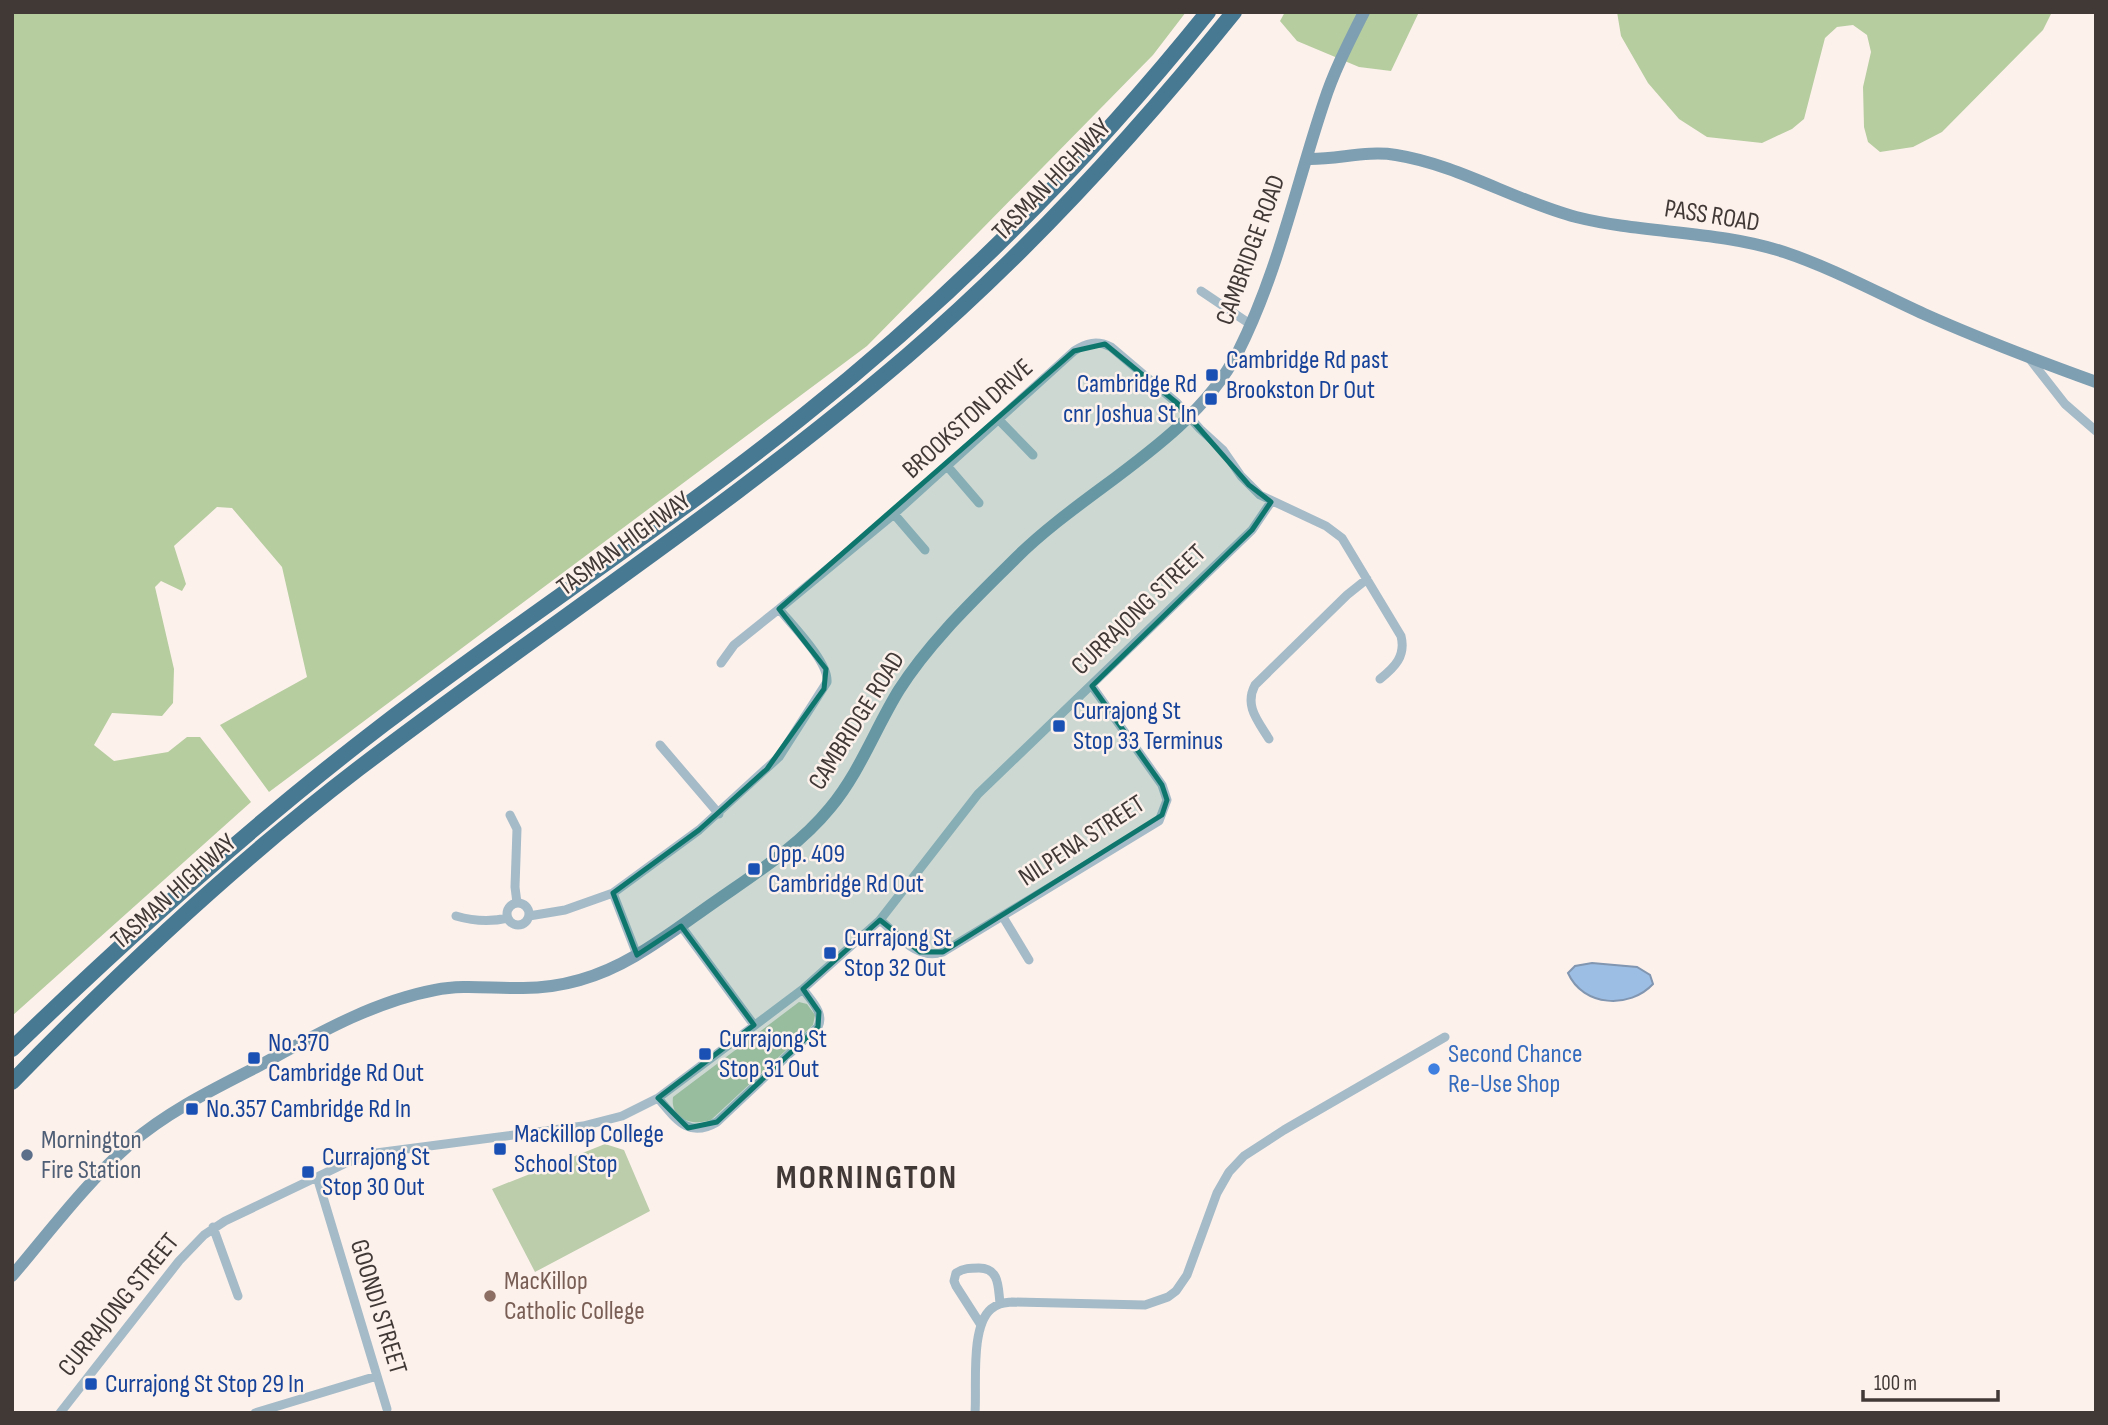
<svg xmlns="http://www.w3.org/2000/svg" width="2108" height="1425" font-family="'Sofia Sans Condensed',sans-serif">
<rect width="100%" height="100%" fill="#fdf1ec"/>
<path fill="#bbcdab" d="M799,1002l8,2 8,11 -2,10 -102,95c-18,6 -41,0 -38,-23z
M605,1144l19,6 26,61 -115,61 -43,-83z"/>
<path fill="#b6cda0" d="M12,12h1174l-33,43 -286,291 -598,446 -49,-67 87,-48 -25,-110 -50,-59 -15,-1 -43,39 12,38 -4,7 -21,-10 -6,6 19,82 -1,34 -11,13 -50,-3 -18,32 20,16 54,-9 19,-15h13l51,65 -239,214z
M1285,12h134l-28,59 -32,-4 -62,-26 -17,-20z
M1617,12h435l-9,18 -101,102 -29,15 -33,5 -12,-10 -4,-15 -1,-40 8,-35 -4,-17 -14,-10 -16,2 -12,11 -21,81 -12,10 -30,14 -55,-6 -28,-18 -31,-36 -27,-47z"/>
<path fill="#9cbee5" stroke="#8196b0" stroke-width="2" d="M1592,963l45,4 13,8 3,9c-23,25 -70,23 -85,-11l7,-7z"/>
<g fill="none" stroke-linecap="round" stroke-linejoin="round">
<path stroke="#a5bbc7" stroke-width="9" d="M1201,291l49,33
M2029,358l36,46 31,27
M999,420l34,35
M948,467l31,36
M894,514l31,36
M779,609l115,-95 180,-163c12,-8 23,-11 37,-4l66,56 23,26 23,21 18,26 19,19 66,31 16,12 59,98c5,20 -6,31 -21,43
M1269,739c-11,-18 -25,-33 -14,-54l92,-90 20,-16
M660,745l59,69
M510,815l7,14 -2,58 2,16
M613,893l24,62
M507 914a11 11 0 1 1 22 0a11 11 0 1 1-22 0Z
M456,916c17,5 35,6 52,2
M529,916l36,-6 48,-17 86,-63 80,-73 48,-75c2,-20 -35,-57 -48,-73l-45,36 -13,18
M1003,917l26,43
M880,920c18,15 37,41 63,32l216,-131 8,-21 -5,-15 -70,-99
M681,926l73,99
M658,1098c18,21 30,41 59,24l101,-95c7,-14 -7,-26 -15,-38
M317,1177l70,232
M213,1227l25,69
M981,1325l-25,-39 -2,-5 2,-8c8,-5 14,-5 23,-5 21,0 19,20 21,35
M60,1413l119,-152 25,-26 21,-14 92,-44 31,-15 28,-9 207,-27 39,-10 36,-18 145,-109 77,-69 98,-126 274,-264 19,-28
M255,1413l122,-37
M975,1413c2,-27 -5,-86 16,-104 7,-6 13,-6 21,-7l133,3 23,-8 8,-6 11,-16 30,-82 12,-21 15,-16 40,-26 161,-93"/>
<path stroke="#7e9fb1" stroke-width="12" d="M1307,159c30,1 59,-9 89,-4 63,10 119,46 180,62 68,17 140,13 208,35 48,16 94,41 140,62 56,25 114,47 172,68
M12,1276c38,-45 74,-93 118,-132 37,-32 82,-54 125,-76 57,-31 116,-66 180,-78 29,-6 59,-1 88,-2 40,0 78,-12 112,-32 28,-16 55,-37 81,-55 40,-28 83,-55 114,-93 30,-36 45,-79 69,-118 31,-49 76,-91 117,-132 69,-69 176,-117 222,-206 40,-79 58,-167 86,-250 10,-31 25,-60 40,-90"/>
<path stroke="#487992" stroke-width="16" d="M12,1049c119,-115 241,-225 372,-325 138,-105 283,-199 418,-307 149,-118 287,-257 406,-405
M12,1082c109,-112 222,-218 346,-313 182,-139 375,-264 549,-413 120,-103 228,-221 327,-344"/>
</g>
<path fill="#0f766e" fill-opacity="0.2" stroke="#0f766e" stroke-width="5" stroke-linejoin="round" d="M1105,344l72,59 72,82 22,17 -19,28 -160,156 70,99 5,15 -5,15 -219,137h-23l-40,-32 -77,69 16,23 -1,15 -101,95 -29,6 -30,-30 96,-73 -73,-99 -44,29 -24,-62 86,-63 68,-61 57,-80 2,-20 -47,-60 295,-258z"/>
<g fill="#1a4fb4" stroke="#fdf1ec" stroke-width="2.5">
<rect x="1205" y="368" width="14" height="14" rx="3.5"/>
<rect x="1204" y="392" width="14" height="14" rx="3.5"/>
<rect x="1052" y="719" width="14" height="14" rx="3.5"/>
<rect x="747" y="862" width="14" height="14" rx="3.5"/>
<rect x="823" y="946" width="14" height="14" rx="3.5"/>
<rect x="698" y="1047" width="14" height="14" rx="3.5"/>
<rect x="247" y="1051" width="14" height="14" rx="3.5"/>
<rect x="185" y="1102" width="14" height="14" rx="3.5"/>
<rect x="493" y="1142" width="14" height="14" rx="3.5"/>
<rect x="301" y="1165" width="14" height="14" rx="3.5"/>
<rect x="84" y="1377" width="14" height="14" rx="3.5"/>
</g>
<circle fill="#3f7fe0" stroke="#fdf1ec" stroke-width="2.5" cx="1434" cy="1069" r="7"/>
<circle fill="#5c6f8a" stroke="#fdf1ec" stroke-width="2.5" cx="27" cy="1155" r="7"/>
<circle fill="#8d6e63" stroke="#fdf1ec" stroke-width="2.5" cx="490" cy="1296" r="7"/>
<g text-anchor="middle" dominant-baseline="central" stroke-width="5" stroke-linejoin="round" paint-order="stroke">
<g font-size="26" fill="#413936" stroke="#fdf1ec">
<text transform="translate(1052 180) rotate(-46)">TASMAN HIGHWAY</text>
<text transform="translate(1712 216) rotate(9)">PASS ROAD</text>
<text transform="translate(1251 250) rotate(-70)">CAMBRIDGE ROAD</text>
<text transform="translate(968 419) rotate(-42)">BROOKSTON DRIVE</text>
<text transform="translate(624 544) rotate(-36)">TASMAN HIGHWAY</text>
<text transform="translate(1139 610) rotate(-44)">CURRAJONG STREET</text>
<text transform="translate(857 721) rotate(-58)">CAMBRIDGE ROAD</text>
<text transform="translate(1082 841) rotate(-33)">NILPENA STREET</text>
<text transform="translate(174 892) rotate(-42)">TASMAN HIGHWAY</text>
<text transform="translate(119 1305) rotate(-51)">CURRAJONG STREET</text>
<text transform="translate(378 1307) rotate(73)">GOONDI STREET</text>
</g>
<g font-size="26" fill="#164399" stroke="#fdf1ec" text-anchor="start">
<text x="1226" y="360">Cambridge Rd past<tspan x="1226" dy="30">Brookston Dr Out</tspan></text>
<text x="1197" y="384" text-anchor="end">Cambridge Rd<tspan x="1197" dy="30">cnr Joshua St In</tspan></text>
<text x="1073" y="711">Currajong St<tspan x="1073" dy="30">Stop 33 Terminus</tspan></text>
<text x="768" y="854">Opp. 409<tspan x="768" dy="30">Cambridge Rd Out</tspan></text>
<text x="844" y="938">Currajong St<tspan x="844" dy="30">Stop 32 Out</tspan></text>
<text x="719" y="1039">Currajong St<tspan x="719" dy="30">Stop 31 Out</tspan></text>
<text x="268" y="1043">No.370<tspan x="268" dy="30">Cambridge Rd Out</tspan></text>
<text x="206" y="1109">No.357 Cambridge Rd In</text>
<text x="514" y="1134">Mackillop College<tspan x="514" dy="30">School Stop</tspan></text>
<text x="322" y="1157">Currajong St<tspan x="322" dy="30">Stop 30 Out</tspan></text>
<text x="105" y="1384">Currajong St Stop 29 In</text>
</g>
<g font-size="26" fill="#366cbe" stroke="#fdf1ec" text-anchor="start">
<text x="1448" y="1054">Second Chance<tspan x="1448" dy="30">Re-Use Shop</tspan></text>
</g>
<g font-size="26" fill="#4e5e75" stroke="#fdf1ec" text-anchor="start">
<text x="41" y="1140">Mornington<tspan x="41" dy="30">Fire Station</tspan></text>
</g>
<g font-size="26" fill="#785e54" stroke="#fdf1ec" text-anchor="start">
<text x="504" y="1281">MacKillop<tspan x="504" dy="30">Catholic College</tspan></text>
</g>
<g font-size="33" font-weight="bold" letter-spacing="2" fill="#413936" stroke="#fdf1ec">
<text x="867" y="1178">MORNINGTON</text>
</g>
</g>
<rect width="2108" height="1425" fill="none" stroke="#413936" stroke-width="28"/>
<path d="M1863 1390v10h135v-10" fill="none" stroke="#413936" stroke-width="3.5"/>
<text x="1874" y="1390" font-size="21" fill="#413936" stroke="#fdf1ec" stroke-width="5" paint-order="stroke">100 m</text>
</svg>
